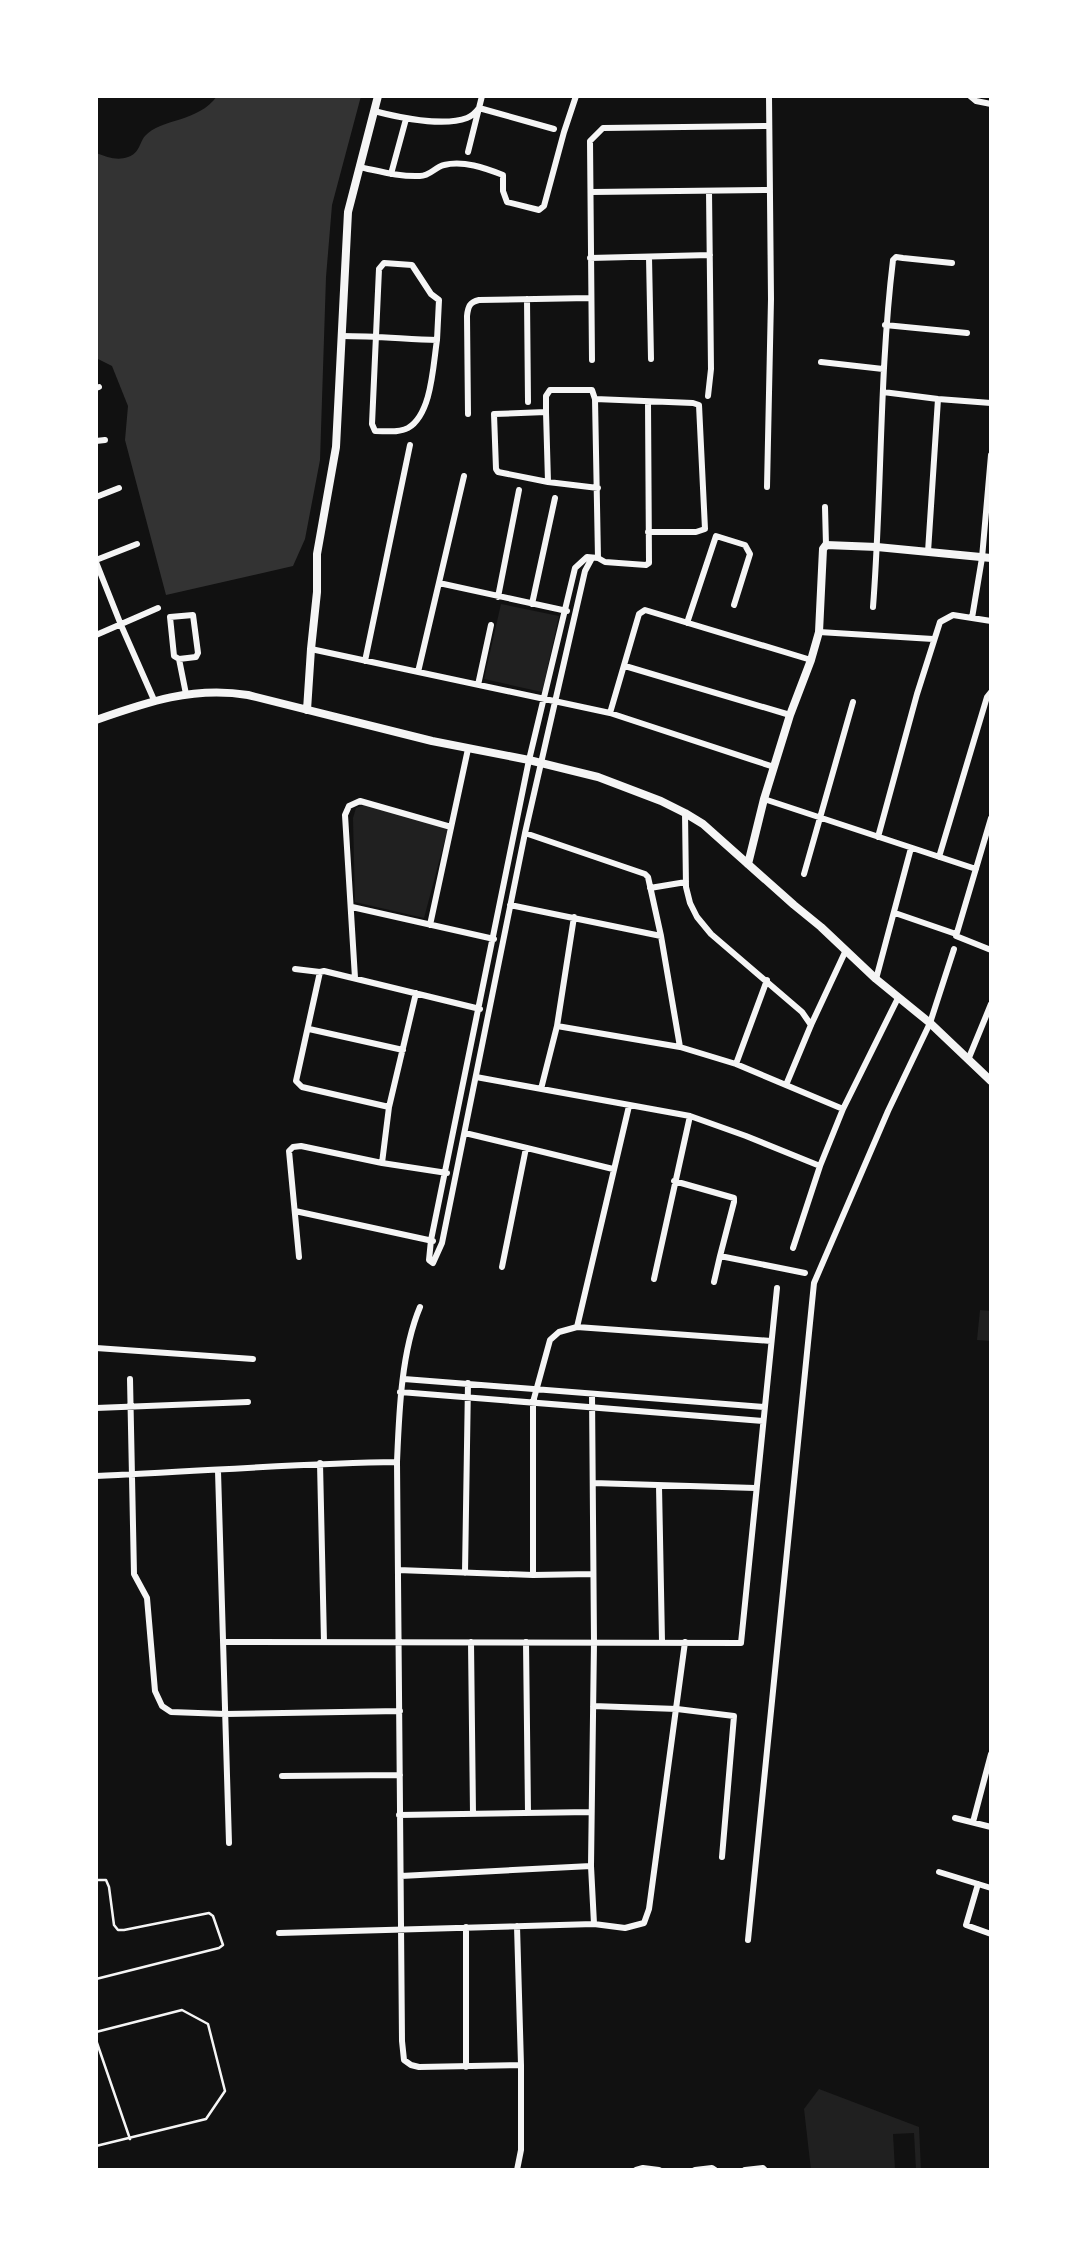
<svg xmlns="http://www.w3.org/2000/svg" width="1087" height="2266" font-family="'Public Sans',sans-serif">
<rect width="100%" height="100%" fill="#111"/>
<path fill="#202020" d="M501,604l58,12 -17,76 -58,-13z
M364,805l84,23 -24,90 -69,-16 -2,-84 3,-10z
M980,1310l11,1v30l-14,-1z
M819,2089l100,38 2,43h-5l-2,-37 -21,1 2,36h-84l-7,-61z"/>
<path fill="#333" d="M217,96h144l-29,109 -6,72 -6,183 -15,79 -12,27 -127,29 -41,-155 3,-34 -16,-40 -16,-8v-205c11,4 21,8 32,4 12,-4 11,-14 17,-21 16,-18 53,-13 72,-40z"/>
<g fill="none" stroke-linecap="round" stroke-linejoin="round">
<path stroke="#f5f5f5" stroke-width="2.5" d="M96,1880h10l3,7 5,38 4,5h6l85,-17 4,3 10,29 -4,3 -123,31
M96,2032l86,-22 26,14 17,67 -19,28 -110,27
M96,2040l34,99"/>
<path stroke="#f5f5f5" stroke-width="6" d="M970,96l6,5 15,3
M374,111c23,6 69,16 93,7 5,-2 9,-6 12,-10l75,21
M468,152l14,-56
M359,167c20,4 40,10 61,9 10,0 15,-9 24,-11 19,-5 41,3 59,10v16l4,11 32,8 5,-4 20,-74 12,-36
M391,174l15,-55
M591,192l179,-2
M649,257l2,102
M590,258l120,-3
M527,299l1,103
M885,325l82,8
M342,336c32,0 64,3 95,4 -4,25 -5,74 -29,88 -9,5 -22,3 -33,3l-3,-7 7,-155 5,-6 28,2 19,29 8,6 -2,40
M592,360l-2,-219 13,-13 166,-2
M821,362l62,7
M96,388l3,-1
M883,392l55,7 53,4
M708,396l3,-27 -2,-178
M595,399l98,4 6,2 6,124 -9,3h-48
M546,412l2,70 -50,-10 -2,-3 -2,-55 52,-2v-16l4,-6h42l3,9 3,159
M468,414l-1,-98c1,-10 3,-14 12,-16l111,-2
M96,441l9,-1
M548,482l50,6
M767,487l4,-188 -2,-203
M96,497l23,-9
M825,507l1,38
M928,552l10,-153
M96,560l41,-16
M96,562l25,63 33,75
M439,583l128,28
M498,597l21,-107
M532,604l23,-106
M873,607c9,-115 6,-231 20,-347l3,-3 7,1 49,5
M972,618l10,-60 9,-103
M687,623l29,-87 29,9 5,9 -16,51
M819,632l114,7
M96,635l62,-27
M311,649l299,64 164,54
M179,659l17,-2 2,-4 -5,-38 -23,2 4,39 5,3 7,35
M365,661l45,-216
M625,666l165,49
M418,672l46,-196
M478,685l13,-60
M610,713l29,-99 6,-4 166,50
M764,799l212,70
M685,813l1,74 4,16 7,14 14,17 91,78 9,13
M991,818l-35,118 35,14
M525,833l120,41 3,3 13,59 19,111
M878,837l39,-143 23,-72 13,-7 38,6
M939,857l48,-160 4,-5
M804,874l49,-172
M650,888l36,-6
M510,905l151,31
M352,907l142,32
M895,913l61,21
M430,925l38,-176
M295,969l25,3 4,-1 156,38
M320,972l-24,109 6,6 87,20
M355,978l-10,-163 4,-9 11,-5 91,26
M876,979l35,-131
M557,1026l123,21 56,17 107,45
M309,1029l94,21
M968,1060l23,-56
M736,1064l31,-84
M476,1077l214,39 56,20 74,30
M786,1085l25,-60 35,-75
M541,1089l16,-63 17,-109
M465,1133l148,36
M382,1163l7,-56 27,-114
M674,1181l60,17v4l-14,54 85,17
M295,1211l138,30
M793,1248l27,-82 23,-57 55,-111
M299,1257l-10,-106 4,-4 8,-1 81,17 65,10
M433,1263l-4,-3 2,-20 98,-480 46,-192 12,-11 11,1 7,4 41,3 3,-2 -1,-161
M433,1263l9,-20 83,-410 60,-262 7,-13
M502,1267l24,-119
M654,1279l36,-163
M714,1282l6,-26
M420,1307c-19,45 -21,107 -23,155l5,579 2,19 7,5 8,2 102,-2
M577,1327l52,-221
M96,1348l157,11
M130,1379l4,195 13,24 8,93 7,15 9,6 54,2 175,-3
M404,1379l360,28
M400,1392l363,29
M592,1394l2,248 -3,224 3,58
M96,1408l152,-6
M320,1463l4,179
M218,1471l11,372
M96,1476c101,-4 200,-13 301,-14
M593,1483l162,5
M659,1486l3,155
M398,1570l135,5 60,-1
M465,1573l3,-190
M533,1575v-173l17,-62 9,-8 18,-5 194,14
M223,1642l518,1 36,-355
M471,1642l2,172
M526,1642l2,170
M593,1706l84,3 57,7 -12,141
M282,1776l118,-1
M399,1815l192,-3
M955,1818l36,9
M973,1822l18,-68
M939,1872l52,16
M401,1876l190,-10
M978,1884l-12,41 25,9
M466,1927v140
M279,1933l315,-9 31,4 19,-5 5,-14 36,-267
M748,1940l66,-657 74,-172 42,-88 24,-74
M517,2170l4,-20v-85l-4,-139
M636,2170l7,-2 16,2
M695,2170l17,-2 3,2
M745,2170l18,-2 2,2"/>
<path stroke="#f5f5f5" stroke-width="8" d="M307,710l4,-61 6,-57v-38l19,-107 12,-235 30,-116
M96,720c51,-18 97,-34 152,-25l184,46 97,19 69,17 63,24 24,12 18,11 91,81 27,22 55,52 54,44 61,58
M748,864l16,-65 26,-84 21,-55 8,-28 4,-83 3,-4 51,2 114,11"/>
</g>
<rect width="1087" height="2266" fill="none" stroke="#ffffff" stroke-width="196"/>
</svg>
